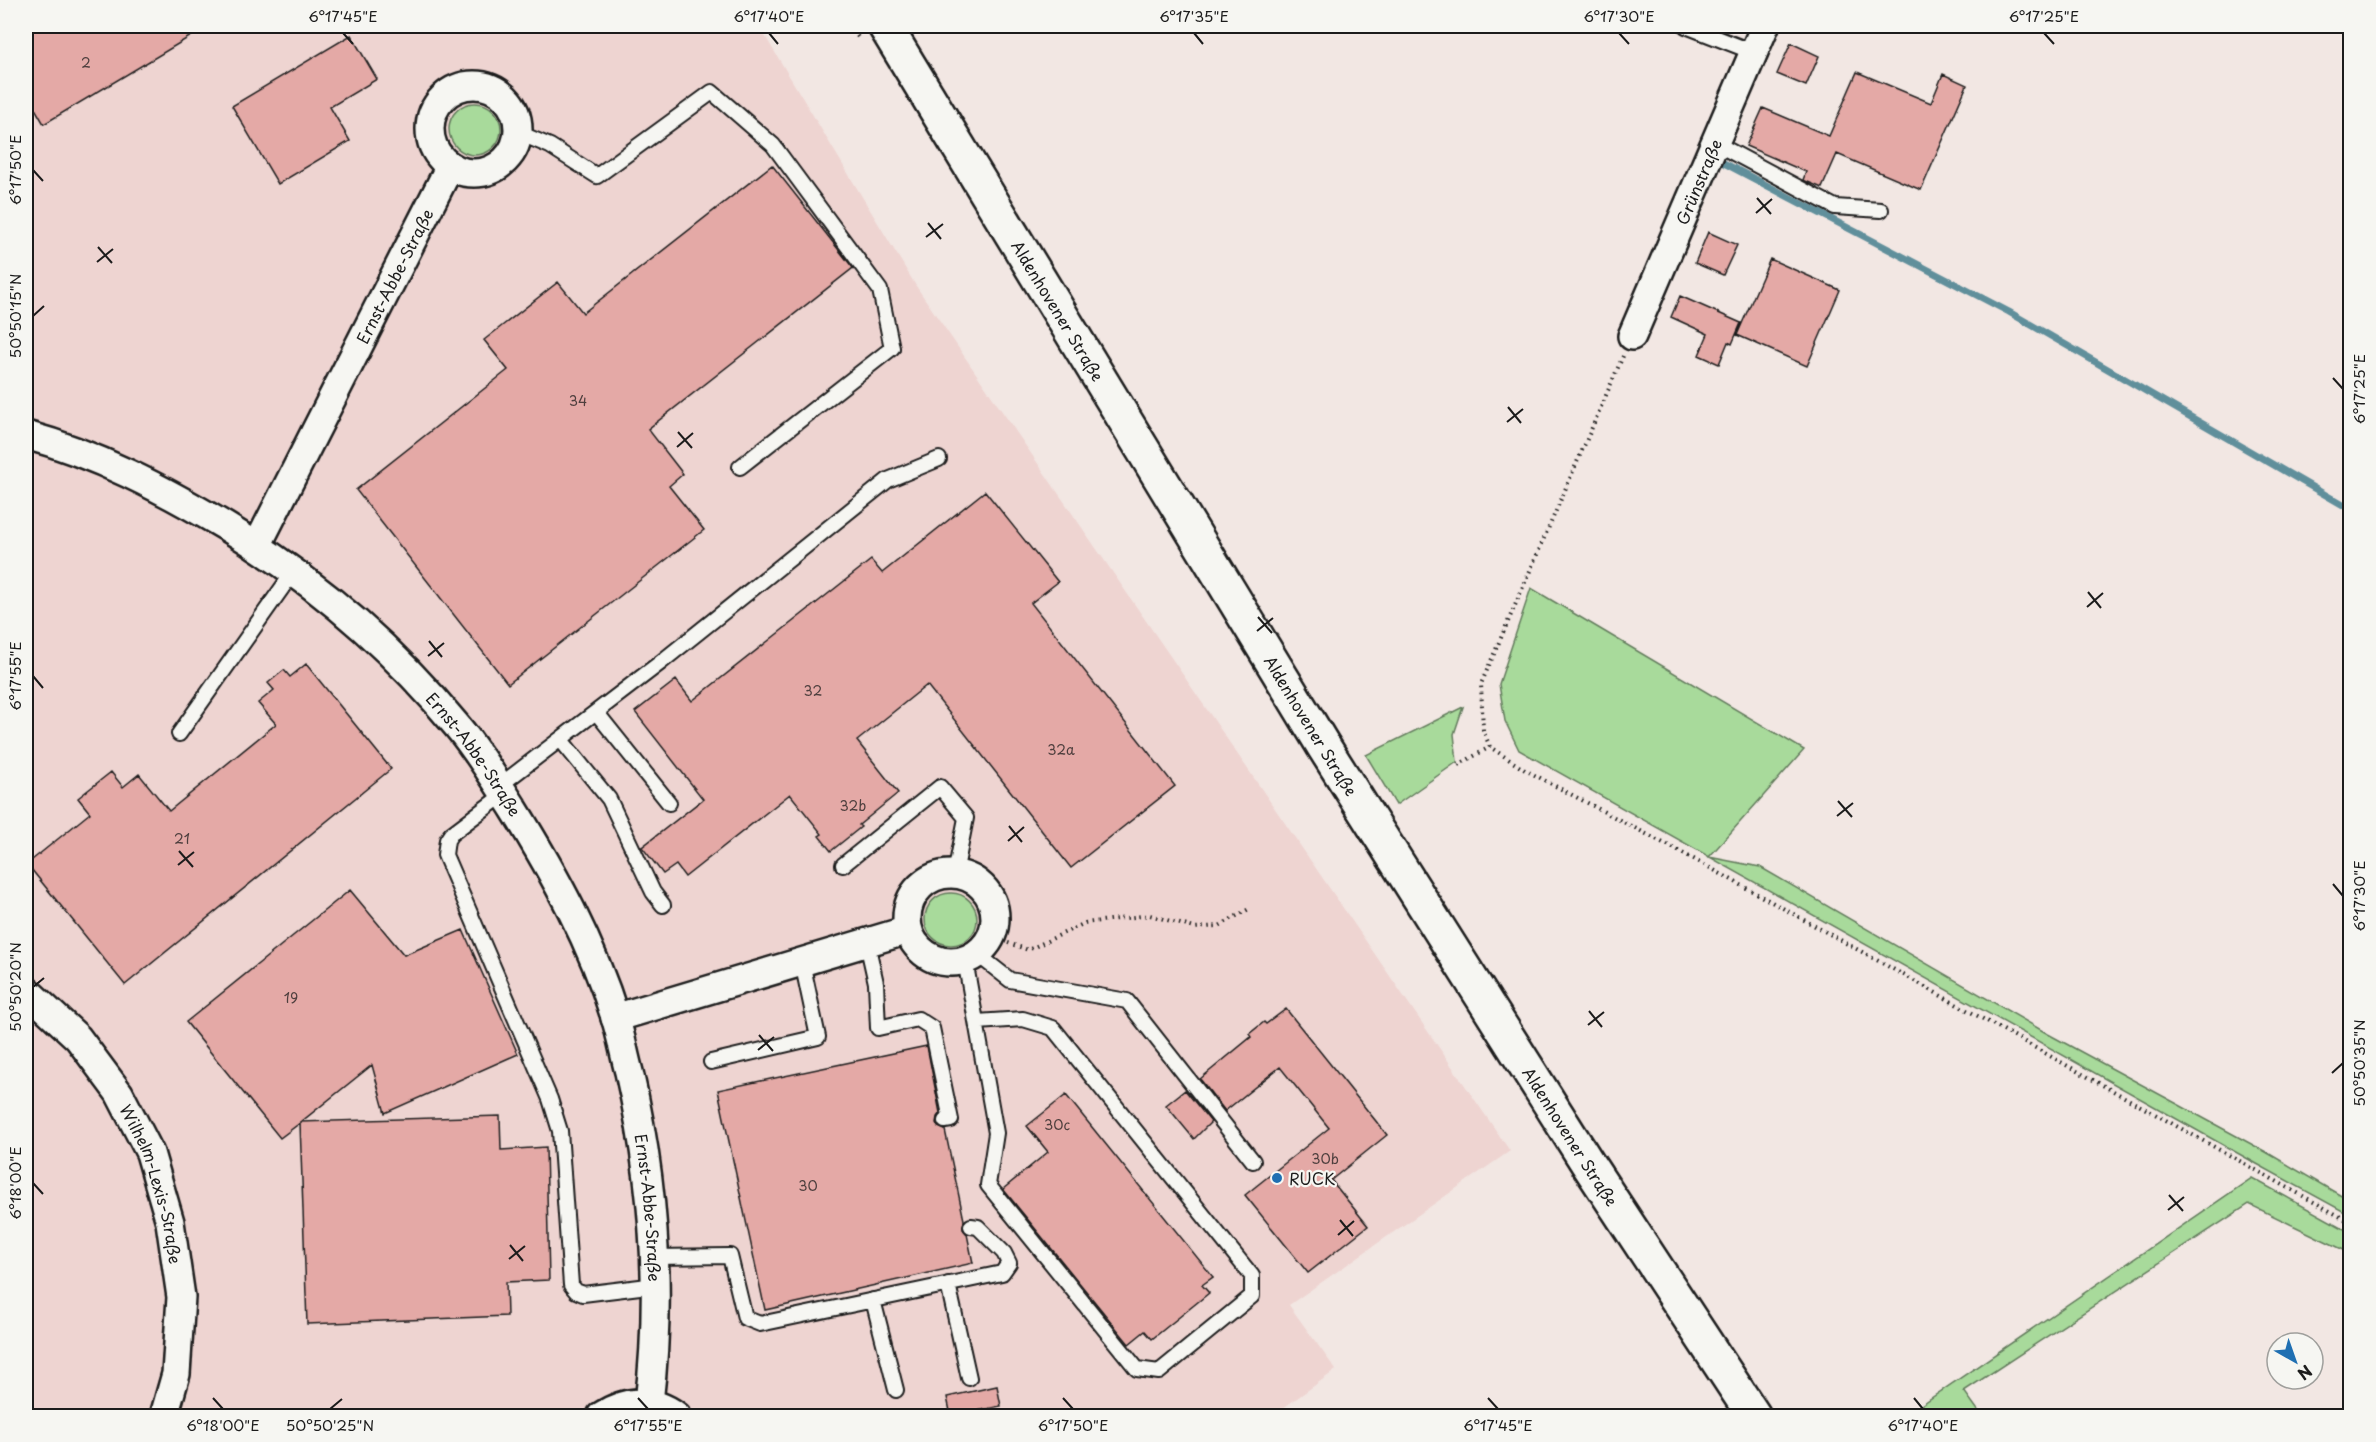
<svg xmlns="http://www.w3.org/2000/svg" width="2376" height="1442" font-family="'Playpen Sans',sans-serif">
<rect width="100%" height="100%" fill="#f2e7e3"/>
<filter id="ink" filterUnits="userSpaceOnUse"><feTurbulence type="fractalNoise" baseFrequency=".0167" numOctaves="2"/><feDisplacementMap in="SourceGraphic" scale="12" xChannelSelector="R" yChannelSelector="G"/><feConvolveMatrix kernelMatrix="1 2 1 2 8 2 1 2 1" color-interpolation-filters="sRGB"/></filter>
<g filter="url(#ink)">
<path fill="#eed4d1" d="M26,26h733l157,260 594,865 -221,154 47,65 -64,46h-1246z"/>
<path fill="#a8da9b" stroke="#627b5c" stroke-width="1.5" d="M449 129a26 26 0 1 1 52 0a26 26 0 1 1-52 0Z
M1531,588l273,162 -95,107 51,10 288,167 218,118 84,49v14l-93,-51 -738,-414 -14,-29 -6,-37z
M1463,707l-9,27 3,28 -61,43 -30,-50z
M925 919a26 26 0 1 1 52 0a26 26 0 1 1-52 0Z
M2252,1178l98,54v21l-101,-49 -285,187 18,25h-77z"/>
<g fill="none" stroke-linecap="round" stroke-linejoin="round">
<path stroke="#618f9b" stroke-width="7" d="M1718,160l291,152 341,197"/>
</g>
<path fill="#e4a9a6" stroke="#1c1c1c" stroke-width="1.5" d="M36,26h172l-164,98 -18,-31v-61z
M351,35l26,44 -47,28 20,34 -72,43 -46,-78z
M1791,43l28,13 -13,30 -29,-12z
M1857,72l74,31 12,-29 24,11 -46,105 -84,-36 -15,34 -19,-8 3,-8 -60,-26 17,-38 66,28z
M772,165l81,103 -205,161 35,45 -14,12 35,44 -196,154 -152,-194 152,-120 -24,-30 74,-58 25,31z
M1708,232l29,13 -14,30 -28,-12z
M1770,259l70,31 -33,76 -70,-31z
M1680,296l61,27 -9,21 -4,-2 -9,22 -20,-9 9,-21 -37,-17z
M985,491l73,91 -27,21 144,183 -104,82 -144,-183 -70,56 41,52 -39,32 2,2 -30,24 -12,-15 3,-2 -32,-40 -105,83 -9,-12 -13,9 -21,-27 61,-48 -68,-87 41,-32 16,21 179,-141 11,13z
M306,664l85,105 -266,216 -98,-121 63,-51 -12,-15 33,-26 12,15 16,-13 30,37 107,-87 -18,-21 16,-13 -6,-7 16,-13 6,7z
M350,890l54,65 59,-25 55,124 -133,59 -13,-48 -71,57 199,-6 1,34 45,-3 3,133 -43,2 1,34 -200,8 -7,-201 -20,15 -94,-116z
M1286,1009l101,126 -56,45 37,46 -60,47 -63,-78 84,-67 -49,-61 -55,44 -25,-32 51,-42 -2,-3 15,-12 2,2z
M927,1046l13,67 -3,4 -1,6 2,4 7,3 19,90 -1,9 4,5 6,29 -208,47 -47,-220z
M1185,1090l26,32 -17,17 -28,-34z
M1066,1095l147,182 -11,8 7,8 -57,46 -7,-8 -16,13 -126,-155 45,-37 -21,-26z
M997,1386l4,20 -50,10 -4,-19z"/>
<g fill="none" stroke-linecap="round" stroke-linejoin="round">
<g stroke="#1c1c1c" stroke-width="18">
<path id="lane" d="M1686,26l67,26
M519,133l31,13 47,30 115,-84 61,53 107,145 12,58 -152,119
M1715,143l120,64 46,3
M596,712l73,91
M179,734l115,-163
M561,740l48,59 44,93 10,13
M499,786l161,-123 228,-183 51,-21
M504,794l-53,40 -4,6 -2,15 105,244 10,32 11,154 5,6 7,3 73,-9
M843,865l97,-78 26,31 -11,56
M867,943l9,40 2,45 40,-9 14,9 19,92 -6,1
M977,954l33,26 117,21 126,160
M965,960l31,173 -8,52 149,184 22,3 93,-76v-20l-199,-248 -30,-9 -46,3
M711,1062l107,-25 -16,-75
M654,1257l76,-1 15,62 15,6 242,-51 7,-10 -5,-10 -26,-26 -7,-1
M948,1284l21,94
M873,1300l23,90"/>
</g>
<g stroke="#1c1c1c" stroke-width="32">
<g id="street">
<circle cx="474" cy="129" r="44"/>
<path id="s1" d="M1632,336l133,-310"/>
<path id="s2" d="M26,435c70,19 137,54 199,91 87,53 167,121 232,200 21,25 39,55 57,83 41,66 78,134 101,208 6,18 9,37 14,55 25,108 33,221 20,331"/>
<path id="s3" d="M257,546l193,-380"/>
<circle cx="951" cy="918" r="44"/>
<path id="s4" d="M26,990l52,48 41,55 31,60 20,69 11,75 -5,77 -12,42"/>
<path d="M615,1018l293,-88"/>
<path d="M601,1416c25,-17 52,-18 76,0"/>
</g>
</g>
<g stroke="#1c1c1c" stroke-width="38">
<g id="secondary">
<path id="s5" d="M885,26l439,721 264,417 166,252"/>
</g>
</g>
<path stroke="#1c1c1c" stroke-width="4" stroke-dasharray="1.5 4.5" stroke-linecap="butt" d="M850,26l10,14
M1623,356l-142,328 2,46 7,17 35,23 178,94 647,358
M1458,765l32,-18
M991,937l37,13 57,-27 65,-8 44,13 25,-2 30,-17"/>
<use href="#lane" stroke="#f6f6f2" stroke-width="14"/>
<use href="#street" stroke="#f6f6f2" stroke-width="27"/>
<use href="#secondary" stroke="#f6f6f2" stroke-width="33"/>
</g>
</g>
<path fill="none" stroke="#1c1c1c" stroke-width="2" d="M343,33l10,11M769,33l9,11M1194,33l9,11M1619,33l10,11M2044,33l10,11M33,170l10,11M1757,198l14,16M1756,213l16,-14M928,223l13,16M926,237l17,-13M98,247l14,16M97,262l16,-13M33,316l11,-10M2333,378l10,11M1508,407l13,16M1507,422l16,-13M678,432l14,16M677,447l16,-14M2088,592l13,16M2087,607l16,-14M1258,617l14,16M1257,631l16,-13M429,641l13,16M428,656l16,-13M33,676l10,12M1838,801l14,16M1837,816l16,-13M1009,826l13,16M1008,841l16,-14M179,851l14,16M178,865l16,-13M2333,884l10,12M33,987l11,-9M1589,1011l13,16M1588,1025l16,-13M759,1035l14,16M758,1050l16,-13M2332,1073l11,-10M33,1183l10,11M2169,1195l14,16M2168,1210l16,-13M1340,1220l13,16M1338,1235l16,-14M510,1245l13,16M509,1259l16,-13M213,1398l10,11M638,1398l10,11M1063,1398l10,11M1488,1398l10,11M1914,1398l9,11M330,1409l12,-10"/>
<circle fill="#1f6fb2" stroke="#f6f6f2" stroke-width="2" cx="1277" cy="1178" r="6"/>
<g text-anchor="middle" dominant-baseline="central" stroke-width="4.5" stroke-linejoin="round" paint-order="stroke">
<g font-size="14" fill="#4e3f3e">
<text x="86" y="62">2</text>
<text x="578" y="400">34</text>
<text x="813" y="690">32</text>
<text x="1061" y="749">32a</text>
<text x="853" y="805">32b</text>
<text x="182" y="838">21</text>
<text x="291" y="997">19</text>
<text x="1057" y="1124">30c</text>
<text x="1325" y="1158">30b</text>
<text x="808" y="1185">30</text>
</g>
<g font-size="16" fill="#1c1c1c" stroke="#f6f6f2">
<text stroke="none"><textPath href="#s1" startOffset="168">Grünstraße</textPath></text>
<text stroke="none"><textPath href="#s3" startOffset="303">Ernst-Abbe-Straße</textPath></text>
<text stroke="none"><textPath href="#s5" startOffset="333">Aldenhovener Straße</textPath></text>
<text stroke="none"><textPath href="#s5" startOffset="819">Aldenhovener Straße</textPath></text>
<text stroke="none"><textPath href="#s2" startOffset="560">Ernst-Abbe-Straße</textPath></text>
<text stroke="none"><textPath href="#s5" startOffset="1305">Aldenhovener Straße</textPath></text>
<text stroke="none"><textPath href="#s4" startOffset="237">Wilhelm-Lexis-Straße</textPath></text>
<text stroke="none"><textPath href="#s2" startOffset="1054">Ernst-Abbe-Straße</textPath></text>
</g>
<g font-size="16" fill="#1c1c1c" stroke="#f6f6f2" text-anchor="start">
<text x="1289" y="1178">RUCK</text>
</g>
</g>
<rect width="2376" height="1442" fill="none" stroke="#f6f6f2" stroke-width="66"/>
<g transform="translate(2295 1361) rotate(140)"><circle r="28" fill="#f6f6f2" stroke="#9f9f9c" stroke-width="1.5"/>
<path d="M0-4.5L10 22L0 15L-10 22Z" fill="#1f6fb2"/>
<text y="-9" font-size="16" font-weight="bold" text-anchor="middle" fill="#1c1c1c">N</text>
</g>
<rect x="33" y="33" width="2310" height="1376" fill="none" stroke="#1c1c1c" stroke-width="2"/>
<g font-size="15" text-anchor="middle" fill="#1c1c1c">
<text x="343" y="22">6°17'45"E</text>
<text x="769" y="22">6°17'40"E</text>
<text x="1194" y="22">6°17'35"E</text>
<text x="1619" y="22">6°17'30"E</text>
<text x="2044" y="22">6°17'25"E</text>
<text transform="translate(16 170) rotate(-90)" y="5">6°17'50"E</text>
<text transform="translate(16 316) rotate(-90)" y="5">50°50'15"N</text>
<text transform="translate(2360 389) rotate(-90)" y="5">6°17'25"E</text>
<text transform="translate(16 676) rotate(-90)" y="5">6°17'55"E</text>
<text transform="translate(2360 896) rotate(-90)" y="5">6°17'30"E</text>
<text transform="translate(16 987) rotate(-90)" y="5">50°50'20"N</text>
<text transform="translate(2360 1063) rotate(-90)" y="5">50°50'35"N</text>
<text transform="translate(16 1183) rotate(-90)" y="5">6°18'00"E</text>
<text x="223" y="1431">6°18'00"E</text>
<text x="330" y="1431">50°50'25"N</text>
<text x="648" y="1431">6°17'55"E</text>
<text x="1073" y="1431">6°17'50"E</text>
<text x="1498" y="1431">6°17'45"E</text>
<text x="1923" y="1431">6°17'40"E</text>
</g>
</svg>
